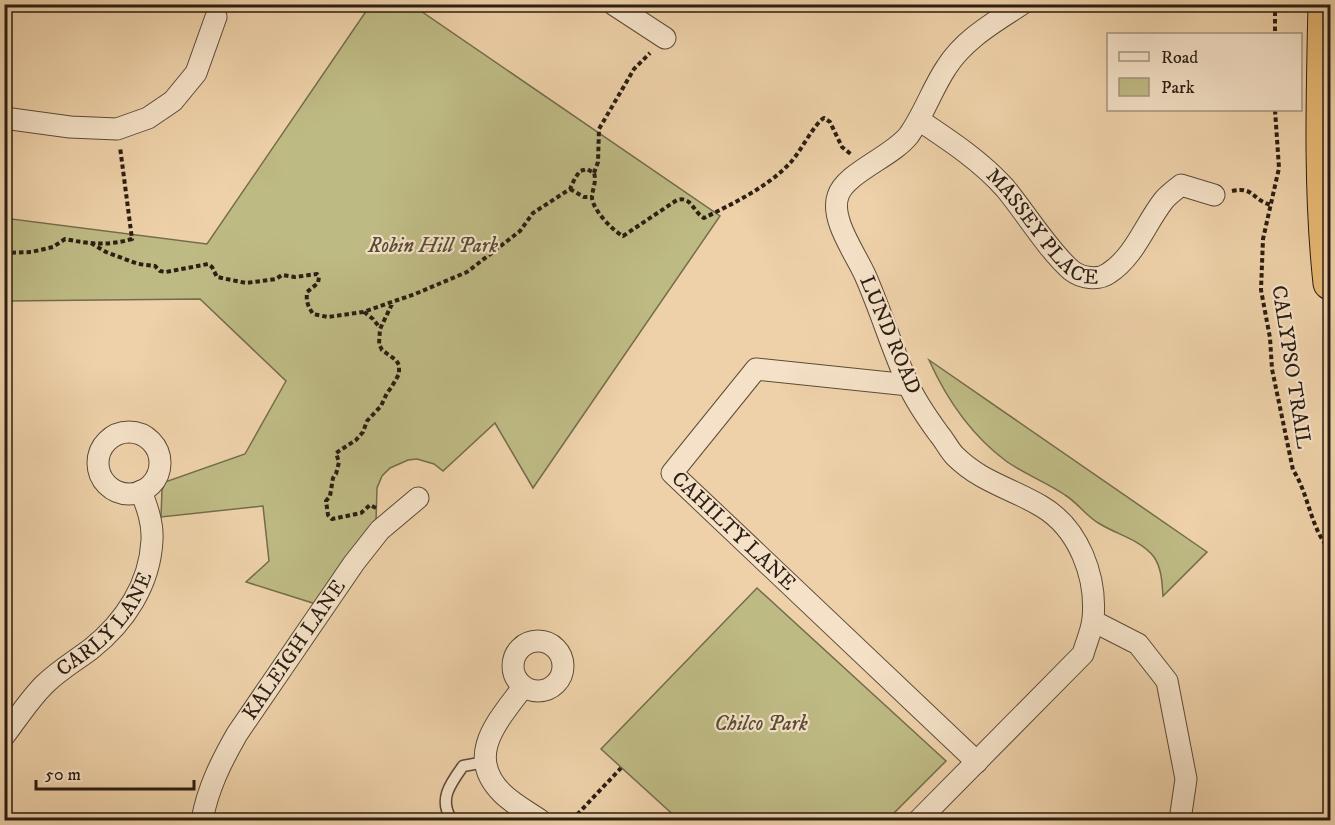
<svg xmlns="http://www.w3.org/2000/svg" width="1335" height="825" font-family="'IM FELL DW Pica',serif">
<rect width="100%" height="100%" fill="#eed1a9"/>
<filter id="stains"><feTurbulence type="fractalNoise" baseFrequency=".00333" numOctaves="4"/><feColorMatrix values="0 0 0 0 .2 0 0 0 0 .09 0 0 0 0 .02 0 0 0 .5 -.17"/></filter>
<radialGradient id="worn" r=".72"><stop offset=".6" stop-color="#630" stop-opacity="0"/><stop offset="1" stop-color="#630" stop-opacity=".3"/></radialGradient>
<path fill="#beba84" stroke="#746c4c" stroke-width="1.5" d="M371,4l41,1 308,211 -187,272 -38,-65 -52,48 -9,-7 -17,-5 -9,1 -18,8 -8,8 -5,12 -1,33 -60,83 -70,-22 23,-21 -6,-55 -102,11 1,-27 3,-8 80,-28 41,-73 -86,-82 -195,2 -1,-83 203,26z
M929,360l278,192 -44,44c-1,-13 -1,-27 -9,-39 -13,-17 -36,-22 -54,-33 -12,-6 -22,-21 -35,-29 -19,-13 -41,-21 -59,-34 -35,-26 -59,-61 -77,-101z
M757,588l189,173 -59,59h-208l-78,-71z"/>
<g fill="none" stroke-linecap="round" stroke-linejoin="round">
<g stroke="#5c4b38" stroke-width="13">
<path id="service" d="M452,820c-14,-20 -2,-36 11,-54l22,-4"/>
</g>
<g stroke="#5c4b38" stroke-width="23">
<g id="minor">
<path d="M613,4l52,34"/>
<path d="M4,118l66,9 47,2 31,-11 25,-17 23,-28 20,-56"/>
<path id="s1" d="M919,120c30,20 62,41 86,68 20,24 43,62 66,82 10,8 27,11 38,3 26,-17 36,-49 55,-73 4,-5 11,-10 17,-15l33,10"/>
<path id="s2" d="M909,385l-153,-16 -84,104 305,289"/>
<circle cx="129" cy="463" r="31"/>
<path d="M1093,621l45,23 29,37 19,98 -6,41"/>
<circle cx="538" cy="666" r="25"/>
<path d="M523,687c-24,33 -59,68 -21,106 11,11 26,19 38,27"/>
<path id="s3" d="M4,736c13,-17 25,-36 40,-51 14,-14 31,-24 47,-36 34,-27 59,-65 61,-109 1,-17 -5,-33 -11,-49"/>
<path id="s4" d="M202,820c6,-32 19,-58 35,-86l117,-171 26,-33 38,-32"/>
<path d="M919,820l164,-166c3,-11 9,-24 10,-35 4,-42 -14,-91 -52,-113 -30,-18 -60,-24 -86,-50 -6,-6 -10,-15 -16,-22 -11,-15 -23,-32 -31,-50 -16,-35 -27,-73 -43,-109 -10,-22 -35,-56 -27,-79 7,-23 54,-39 71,-61 15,-21 23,-46 37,-67 18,-29 49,-46 76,-64"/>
</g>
</g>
<g stroke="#2b1e13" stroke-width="35">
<path id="motorway" d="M1325,4c-2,93 -5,187 5,279"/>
</g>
<path stroke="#2b1e13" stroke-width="4" stroke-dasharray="4.5 3" stroke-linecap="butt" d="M1275,4v30
M1275,110l4,58 -16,71 -2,51 9,48 2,31 21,101c16,24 17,58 37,80
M594,173l4,-11 1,-33 35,-60 16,-16
M570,189l14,8h8
M1232,191c22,-5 20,9 39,14
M91,243l15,9 32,12 17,2 5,5 6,1 42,-8 4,3 5,10 29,6 30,-4 6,-4 13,2 22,-3 2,3 -1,6 -11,9c-1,10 1,14 6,22l15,3 35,-5 52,-18 52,-22 53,-41 13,-18 37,-24 5,-11 5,-7 7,-2 7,4c3,9 -2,16 -2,25 1,12 21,33 31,38l54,-36c15,-4 16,12 27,18 30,-15 64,-31 87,-56 10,-11 23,-38 33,-44l6,4 12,25 10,8
M4,253l27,-1 22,-5 12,-8c24,5 43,7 67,0l-12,-92
M364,312l9,7 7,9
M376,508l-6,-3 -9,8 -29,6 -4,-4 -2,-14 4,-5 3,-18 3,-4 3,-12 -3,-9 20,-13 7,-8 4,-11 14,-15 6,-13 4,-5 8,-14v-9l-3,-5 -14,-10 -3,-6 1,-15 13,-27
M572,820l49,-52"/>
<use href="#service" stroke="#f4e1c7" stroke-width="10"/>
<use href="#minor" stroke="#f4e1c7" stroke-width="21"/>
<use href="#motorway" stroke="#e7b874" stroke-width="33"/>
</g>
<g text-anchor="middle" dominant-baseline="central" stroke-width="4.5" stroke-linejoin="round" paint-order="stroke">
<g font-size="21" fill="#2b1e13" stroke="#f4e1c7">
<text stroke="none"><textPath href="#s1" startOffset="166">MASSEY PLACE</textPath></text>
<text transform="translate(890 335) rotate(67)">LUND ROAD</text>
<text transform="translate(1291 367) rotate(81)">CALYPSO TRAIL</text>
<text stroke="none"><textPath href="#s2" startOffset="372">CAHILTY LANE</textPath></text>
<text stroke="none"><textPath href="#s3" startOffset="152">CARLY LANE</textPath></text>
<text stroke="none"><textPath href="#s4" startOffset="195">KALEIGH LANE</textPath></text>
</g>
<g font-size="21" font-style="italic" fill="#574d35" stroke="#f4e1c7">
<text x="433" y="246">Robin Hill Park</text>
<text x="761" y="724">Chilco Park</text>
</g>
</g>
<rect width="1335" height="825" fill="none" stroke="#eed1a9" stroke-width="24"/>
<rect x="6" y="6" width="1323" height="813" fill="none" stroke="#2b1e13" stroke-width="3"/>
<rect x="12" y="12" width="1311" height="801" fill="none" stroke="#2b1e13" stroke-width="1.5"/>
<rect x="1107" y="33" width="195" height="78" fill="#f4e1c7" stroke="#a4937f" stroke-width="1.5"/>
<rect x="1119" y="52" width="30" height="9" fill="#f4e1c7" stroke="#a4937f" stroke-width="1.5"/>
<text x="1161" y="63" font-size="18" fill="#2b1e13">Road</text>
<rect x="1119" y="78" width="30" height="18" fill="#beba84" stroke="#a4937f" stroke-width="1.5"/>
<text x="1161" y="93" font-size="18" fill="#2b1e13">Park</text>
<path d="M36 780v9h158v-9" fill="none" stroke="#2b1e13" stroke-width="3"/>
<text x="45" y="780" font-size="18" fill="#2b1e13" stroke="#f4e1c7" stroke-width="4.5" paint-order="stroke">50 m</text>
<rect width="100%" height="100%" filter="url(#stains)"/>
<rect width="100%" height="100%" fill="url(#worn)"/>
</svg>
